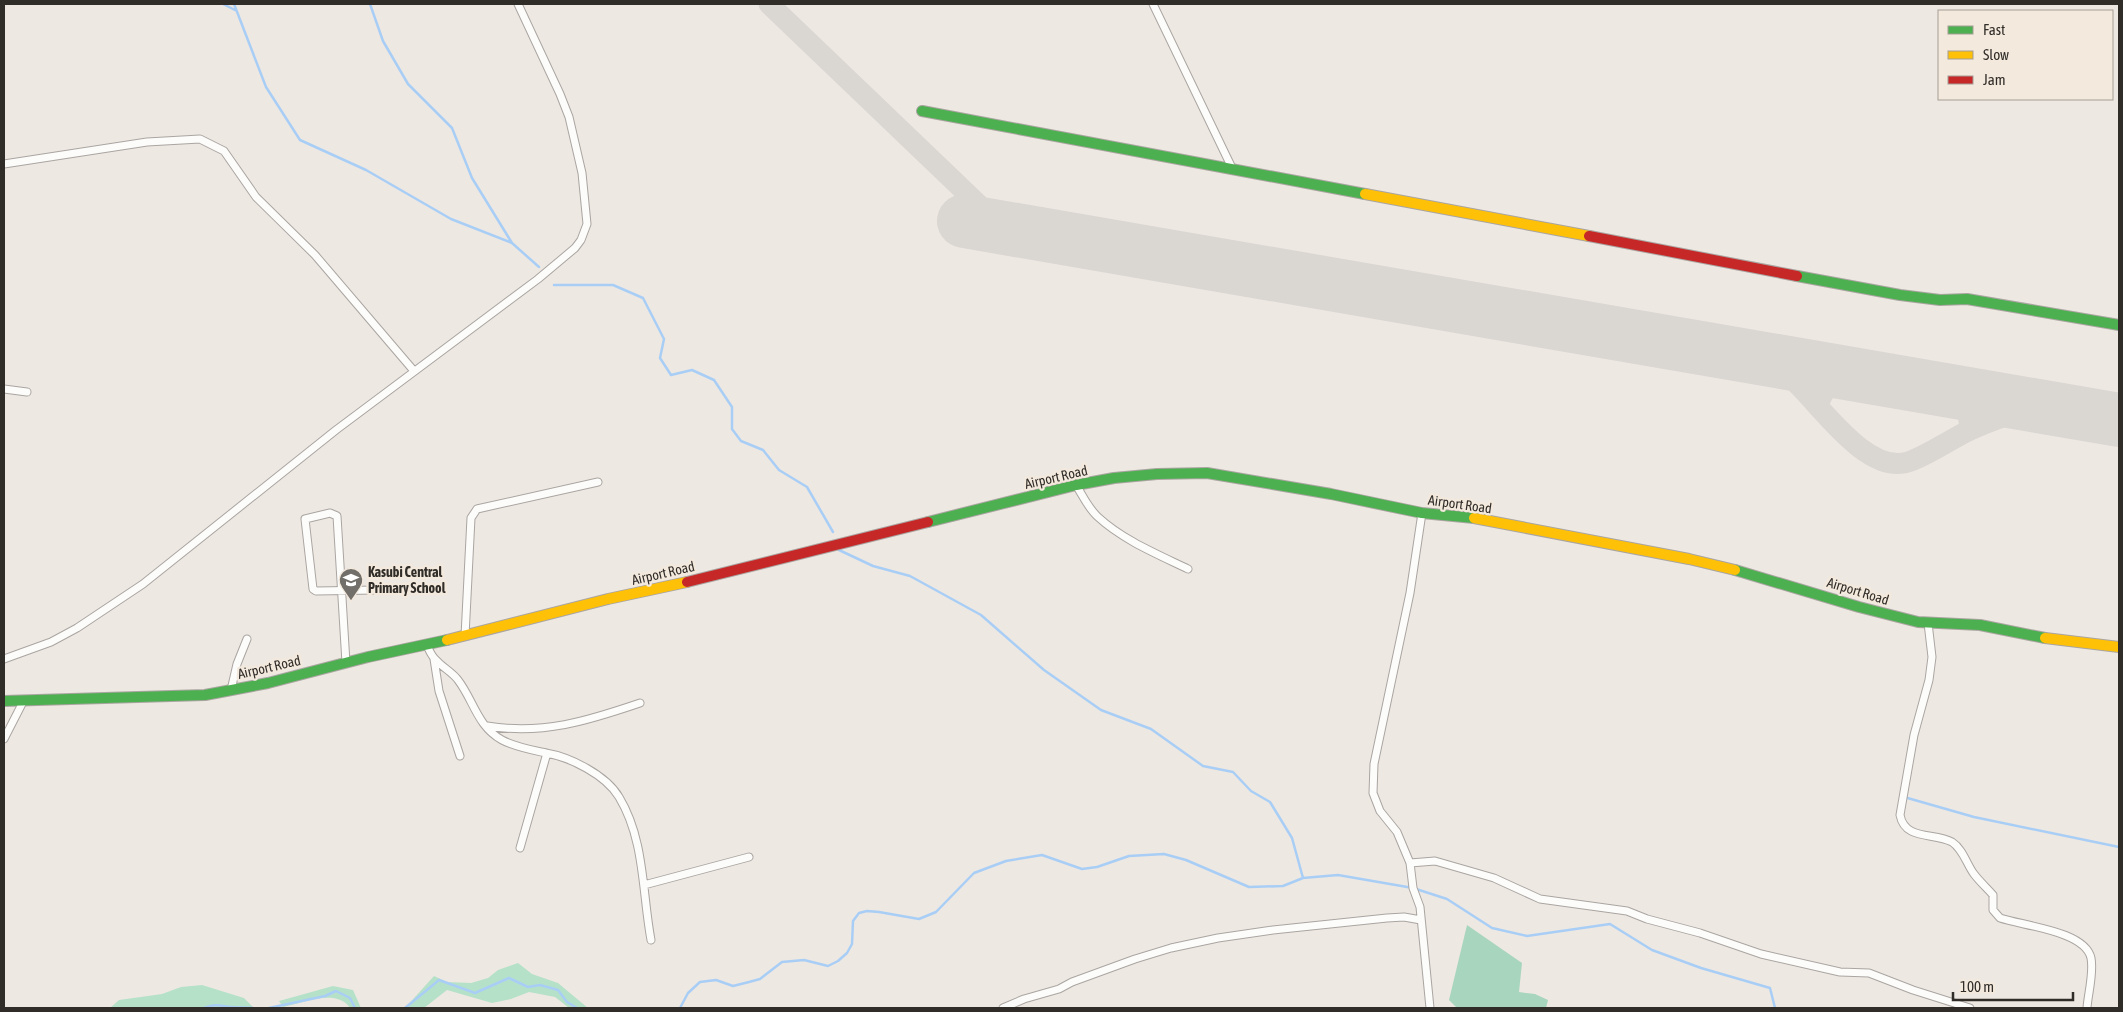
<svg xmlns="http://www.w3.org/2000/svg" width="2123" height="1012" font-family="'Asap Condensed',sans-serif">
<rect width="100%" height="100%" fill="#eee8e2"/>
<path fill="#b6e1c9" d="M518,963l14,11 26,9 30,25h-19l-14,-11 -26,-5 -18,7 -19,4 -45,-13 -23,18h-19l29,-32 13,6 24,1 17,-5 10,-8z
M202,985l42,13 10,10h-144l9,-8 43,-6 19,-7z
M333,986l20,4 8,18h-11c-14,-20 -46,-5 -67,-1l-4,-6z"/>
<path fill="#a8d5be" d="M1467,925l55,38 -3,29 16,2 13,6 -2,8h-89l-8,-8z"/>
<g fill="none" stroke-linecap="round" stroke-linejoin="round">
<path stroke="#a9cef6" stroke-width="2.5" d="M223,4l12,6
M234,4l32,83 34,53 66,30 85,49 61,24 27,24
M370,4l13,37 25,43 44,44 20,50 40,65
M554,285h59l30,13 21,41 -4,19 11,17 21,-5 22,10 18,27v22l9,12 22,9 16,20 28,17 26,45
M839,550l34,16 37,10 71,39 63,55 57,40 50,19 52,37 30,6 18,19 19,11 22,36 11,40
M1904,797l70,20 145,30
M204,1008c14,-5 15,-2 28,-1 7,1 14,0 21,1
M269,1008l56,-12 11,-5 14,7 5,10
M405,1008l34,-28 36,13 34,-15 19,9 12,-2 18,5 9,12 10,6
M680,1008l8,-15 12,-11 16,-2 17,6 16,-4 11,-3 22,-17 22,-2 24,6 10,-5 9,-8 5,-9 1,-23 6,-8 8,-2 12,1 40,7 17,-7 38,-39 32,-12 36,-6 40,14 15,-2 32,-11 35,-2 22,6 63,27 34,-1 20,-8 35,-3 75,13 34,11 45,29 35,8 83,-12 42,26 49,18 69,20 5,20"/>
<path stroke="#dad6d2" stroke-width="21" d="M769,4l234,224
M1761,358c12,6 22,12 31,21 28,25 74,96 116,83 19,-6 43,-23 62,-32 22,-10 44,-18 68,-24
M1952,392c14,10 17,22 18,38
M1818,406c6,-20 17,-28 37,-31"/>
<path stroke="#dad6d2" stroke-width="54" d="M964,221l1155,199"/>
<g stroke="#aaa5a1" stroke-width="9">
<path id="street" d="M1153,4l80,166
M4,164l143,-22 53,-3 24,12 32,46 59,58 99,116
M4,389l23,3
M1076,485c7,11 12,23 22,32 25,23 59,37 90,52
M1928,623l4,34 -3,23 -15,55 -14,80c5,26 34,17 52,27 11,7 15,23 22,32 6,8 13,14 19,21v15l7,8c24,8 85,13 91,40 3,15 -3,35 -4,50
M465,636l6,-118 6,-9 121,-27
M426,644c3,5 5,12 10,16 6,7 16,12 22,20 16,21 19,46 44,60 13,7 30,10 44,13 24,4 60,22 73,44 26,43 23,95 32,143
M4,659l47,-17 26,-14 66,-44 193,-154 202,-151 37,-31 6,-8 6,-16 -5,-51 -13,-56 -9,-23 -42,-90
M434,659l5,32 21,65
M346,663l-9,-147 -7,-3 -25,6 8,70 3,2 60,-1
M231,690l6,-26 10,-25
M487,726c56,9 100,-5 153,-23
M4,739l20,-39
M520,848l27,-95
M1410,863l-13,-31 -17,-21 -7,-18 1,-29 36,-171 12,-80
M644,885l105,-28
M1003,1008l21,-9 35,-10 13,-7 63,-23 36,-11 47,-10 55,-8 114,-12 17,-1 17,3
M1430,1008l-10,-101 -7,-19 -3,-25 25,-2 59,17 46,21 87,12 20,8 53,14 61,21 79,18 29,1 44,17 57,18"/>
</g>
<g stroke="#aaa5a1" stroke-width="12">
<path id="fast" d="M922,111l443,83
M1797,276l103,19 40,5 27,-1 152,26
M928,522l148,-37 38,-7 43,-4 50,-1 124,21 91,19 52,5
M1735,570l124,37 59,15 62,3 65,13
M4,701l201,-6 63,-12 100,-26 79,-17"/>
</g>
<g stroke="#aaa5a1" stroke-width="12">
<path id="slow" d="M1365,194l224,42
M1474,518l215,41 46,11
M2045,638l74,9
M447,640l161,-41 79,-17"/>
</g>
<g stroke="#aaa5a1" stroke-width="12">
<path id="jam" d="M1589,236l208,40
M687,582l241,-60"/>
</g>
<use href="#street" stroke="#fcfcfb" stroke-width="7"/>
<use href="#fast" stroke="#4caf50" stroke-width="10"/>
<use href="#slow" stroke="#ffc107" stroke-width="10"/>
<use href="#jam" stroke="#c62828" stroke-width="10"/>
</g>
<defs>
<g id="school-pin" transform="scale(1.25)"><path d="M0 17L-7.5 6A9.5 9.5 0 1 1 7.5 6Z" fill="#726e69" stroke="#f3e9dd"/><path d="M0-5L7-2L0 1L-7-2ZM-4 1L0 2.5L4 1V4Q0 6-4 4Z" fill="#fff"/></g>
</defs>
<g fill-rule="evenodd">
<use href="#school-pin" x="351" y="580"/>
</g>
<g text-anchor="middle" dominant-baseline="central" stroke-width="4.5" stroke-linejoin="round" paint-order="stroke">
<g font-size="14" fill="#302c28" stroke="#f3e9dd">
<text transform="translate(1056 477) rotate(-13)">Airport Road</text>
<text transform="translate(1460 504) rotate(8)">Airport Road</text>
<text transform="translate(663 573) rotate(-13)">Airport Road</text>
<text transform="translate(1858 591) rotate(17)">Airport Road</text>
<text transform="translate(269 667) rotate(-13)">Airport Road</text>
</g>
<g font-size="14" font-weight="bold" fill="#302c28" stroke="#f3e9dd" text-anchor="start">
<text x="368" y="572">Kasubi Central<tspan x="368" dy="16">Primary School</tspan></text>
</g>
</g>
<rect width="2123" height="1012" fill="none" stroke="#302c28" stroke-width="10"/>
<rect x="1938" y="10" width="175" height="90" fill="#f3e9dd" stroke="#a59d95"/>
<rect x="1948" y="26" width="25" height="8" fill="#4caf50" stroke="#a59d95"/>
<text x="1983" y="35" font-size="15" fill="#302c28">Fast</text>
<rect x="1948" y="51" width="25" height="8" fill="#ffc107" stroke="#a59d95"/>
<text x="1983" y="60" font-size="15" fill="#302c28">Slow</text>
<rect x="1948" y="76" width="25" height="8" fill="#c62828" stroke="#a59d95"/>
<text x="1983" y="85" font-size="15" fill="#302c28">Jam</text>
<path d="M1953 992v8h120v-8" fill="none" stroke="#302c28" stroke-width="2.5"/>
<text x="1960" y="992" font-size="15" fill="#302c28" stroke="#f3e9dd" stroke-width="4" paint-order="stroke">100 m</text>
</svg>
